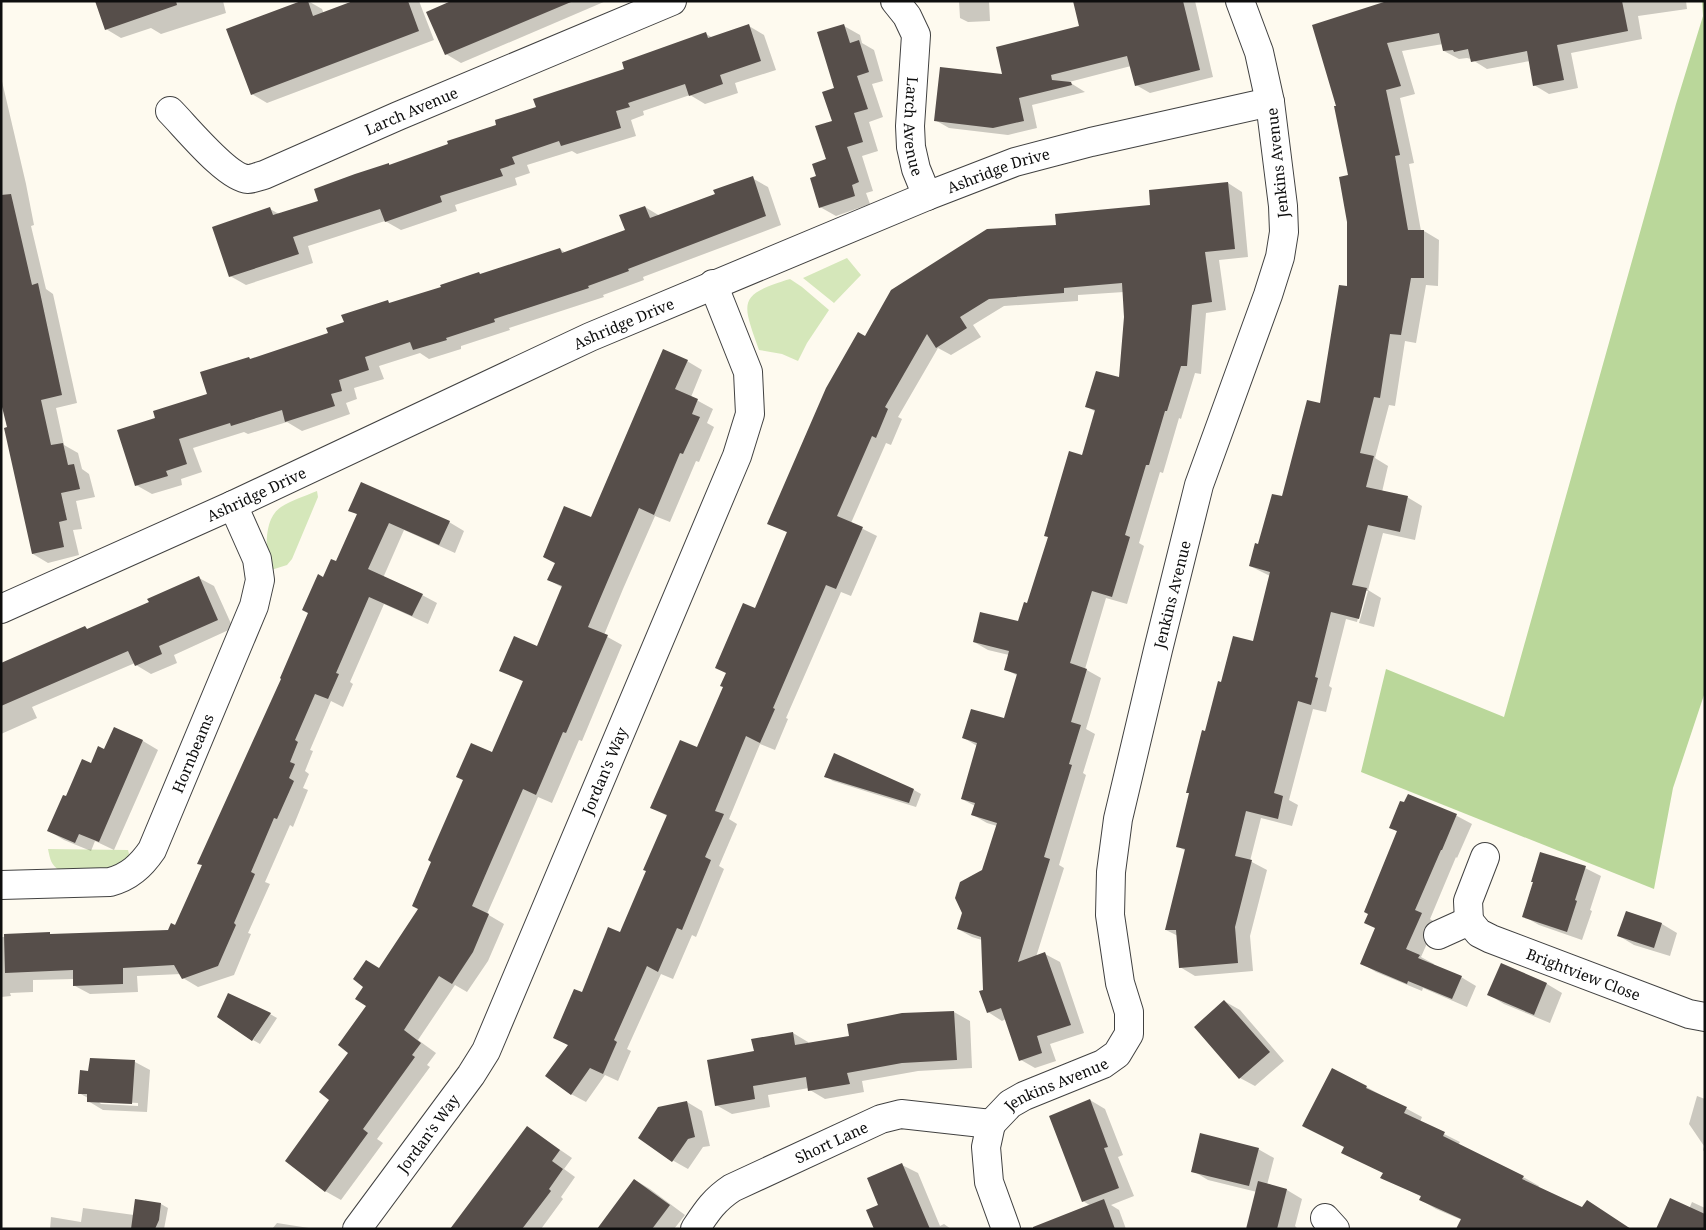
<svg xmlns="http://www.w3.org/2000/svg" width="1706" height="1230" font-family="'Noto Serif',serif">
<rect width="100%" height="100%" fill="#fefaef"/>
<path fill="#d5e7ba" d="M847,258l14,17 -27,28 -31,-25z
M790,279l12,8 27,23 -22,33 -9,18 -16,-7 -23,-4c-17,-48 -22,-55 31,-71z
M317,491l1,6 -26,62 -5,6 -19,6c-1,-20 -6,-51 13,-64 11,-7 24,-11 36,-16z
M48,849l80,1 2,8 -21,12h-50c-8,-5 -9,-11 -11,-21z"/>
<path fill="#bad79a" d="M1702,1h3v691l-32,96 -19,101 -293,-117 25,-103 118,48 172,-613 27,-88z"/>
<path fill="#0003" fill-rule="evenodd" d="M96,1h127l3,12 -65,21 -10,-6 -30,10 -15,-9z
M304,1h4l14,8 2,5 32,-13h63l15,39 -167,63 -15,-9z
M460,1h146l-145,62 -15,-9z
M959,1h30l1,20 -22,1 -8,-4z
M1074,1h121l18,76 -63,16 -14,-8 -5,-19 -62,16 16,10 -53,13 5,23 -29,7 -59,-7 -14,-8 146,-93z
M1391,1h295l1,8 -49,7 4,23 -71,14 7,35 -29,6 -15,-9 -4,-24 -43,8 -16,-10 -4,-1 -8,1 -15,-8 -1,-7 -41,7 13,43 -15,4 14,65 -5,1 12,67h3l15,9 -1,46 -12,-1 -10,58 -11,-2 -10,65 -6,-1 -14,53 13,8 -6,26 25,5 15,9 -7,34 -32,-7 -15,57 13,8 -7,29 -15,-4 9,-32h-3l-8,31 -11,-3 -17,67 3,2 -6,24 -13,-3 -24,91 9,5 -6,21 -31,-8 -11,43 17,9 -17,66 3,35 -58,5 -15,-9 -2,-31 -12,-6 20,-79 -9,-5 13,-52 -3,-2 35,-109 32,-41 16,-66 -20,-10 33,-68 38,-93 27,-118 2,-111z
M749,26l15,9 12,35 -41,13 3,10 -33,11 -15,-9 -47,16 1,4 -13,5 5,16 -59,18 -5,-3 -45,14 3,8 -15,5 2,7 -62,20 2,6 -56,19 -16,-9 -77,25 5,17 -67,22 -16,-9 40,-67 9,5 40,-12 70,-38 2,2 107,-40 208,-92 7,4z
M844,26l16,9 2,8 12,7 9,31 -11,3 11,33 -14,5 9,29 -16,5 11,35 -7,2 4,11 -34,12 -16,-9 -2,-30 10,-17z
M1,77l25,107 8,41 -3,1 15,63 7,5 24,109 -21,5 8,37 14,8 4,16 7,5 6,23 -19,4 6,28 -9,1 6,25 -31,8 -15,-9 -32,-157z
M752,178l16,9 13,38 -138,52 1,3 -41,15 1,2 -95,31 1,2 -49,16v3l-32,10 -9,-6 -41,13 5,13 -30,9 3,11 -11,4 4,11 -48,17 -15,-9 -39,12 -4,-2 -51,16 9,24 -21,7 1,6 -30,9 -16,-9 21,-66 51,-25 41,-36 2,2 79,-26 15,-11 43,-21 3,2 169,-55 6,4 60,-22 19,-24 15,9 56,-21z
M1228,183l14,9 6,65 -29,3 7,50 -20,3 -5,61 -6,-1 -14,46 -2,-1 -16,55 -3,-1 -21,71 5,3 -17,58 -21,-6 -21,71 16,9 -15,51 9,5 -12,39 3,2 -27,90 5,3 -28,89 9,-3 15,8 24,71 -34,11 6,17 -21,7 -14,-8 -15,-41 -4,2 -14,-9 -4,-21 -2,-51 -10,-3 -14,-8 25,-58 14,-45 -10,-3 -14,-8 2,-9 -13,-7 15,-53 -13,-8 41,-18 13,-44 -13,-7 4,-14 -21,-5 -14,-8 45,-20 9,-17 55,-149 13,-44 -9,-5 33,-28 6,-62 -2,-25 -46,3v6l-74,5 -31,19 8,12 -30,18 -13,-7 -40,69 4,2 -11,26 -5,-2 -35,80 26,13 -26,60 -10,-4 -55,126 2,1 -13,31 -15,-6 -31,75 8,5 -18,42 5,3 -28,68 -4,-2 -19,44 -12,-5 -34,75 4,2 -13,30 -13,-6 -19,27 -15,-8 -2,-48 -14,-9 65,-103 27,-63 20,-55 -16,-9 47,-58 90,-216 -19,-10 97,-185 191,-112 95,-20z
M687,361l15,9 -11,27 22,12 -6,14 7,4 -15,35 -3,-1 -26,61 -15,-6 -32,73 -19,46 18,10 -40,96 -3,-1 -27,63 -14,-6 -32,74 -19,43 17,10 -16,37 -21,31 -12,-7 -37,55 18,13 -9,12 3,2 -53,72 6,4 -42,57 -16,-9 6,-91 37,-94 12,-37 40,-60 73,-155 31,-72 -23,-12 37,-22 25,-60 -14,-8 7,-16 -12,-7 47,-38z
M350,510l99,12 15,9 -9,22 -51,-23 -21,48 39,17 15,8 -9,21 -44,-20 -34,78 3,2 -10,23 -12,-6 -21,49 3,1 -8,20 4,3 -6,14 5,2 -15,37 -3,-2 -25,57 5,2 -22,49 3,1 -17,41 -36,12 -15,-9 -2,-4 -44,2 1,16 -48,2 -15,-8 -1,-7 -41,1v12l-23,1 1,3 -10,1v-60l167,-6 8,-5 107,-248 41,-100 13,-15 21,-48z
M199,578l15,8 19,42 -59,27 3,8 -26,11 -15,-9 -1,-2 -103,44 5,11 -36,16v-68l84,-38 4,2 61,-28z
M114,728l29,13 15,9 -44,100 -19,-9 -4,10 -27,-11 -15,-9 18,-34 25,-33 13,-14z
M825,776l89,14 7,4 -5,13 -83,-26z
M1409,795l48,21 15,8 -15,34 -1,-1 -26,62 6,4 -15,34 13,7 -1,2 28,11 15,9 -9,21 -44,-19 -1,3 -46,-19 -15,-9 15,-34 22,-97 -8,-5z
M1585,868l16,8 -11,34 2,1 -10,29 -43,-15 -16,-9z
M1626,913l36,11 15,9 -7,23 -36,-11 -15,-9z
M1501,965l46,19 15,9 -12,30 -46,-19 -15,-9z
M1224,1001l16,9 44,51 -29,25 -15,-8z
M954,1012l16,9 2,47 -54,3 -56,10 2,11 -39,7 -15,-9 -1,-2 -41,7 2,12 -38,7 -16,-9 39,-53 38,-19 15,9 1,2 41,-7 52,-22z
M270,1014l7,4 -17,26 -7,-4z
M135,1062l15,8 -3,42 -44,-2 -15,-9v-3l-9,-5 11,-21zM98,1101l40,2v3l-37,-2z
M1333,1069l89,48 -2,5 40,20 -2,3 65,32 16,9 -1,2 -76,32 -26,-11 -15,-9 1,-3 -40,-20 2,-4 -41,-21 2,-5z
M1697,1096l8,3v54l-2,-3 1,-4 -15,-22z
M1090,1100l15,9 18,46 -5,2 16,39 -23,9 8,5 7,19h-52l17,-23 -8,-5z
M687,1102l15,9 8,35 -7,1 -15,22 -16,-9z
M527,1127l45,31 -8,11 11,8 -14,20 2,2 -22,30h-89z
M1258,1149l16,9 -7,27 20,5 15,9 -7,27 3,3h-50l9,-37 -49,-12 -15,-9z
M902,1165l16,8 22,53 4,-2 7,5h-61z
M635,1180l15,9 35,26 -11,14h-68z
M137,1200l24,4 7,4 -4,21h-114l1,-12 30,5 2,-14 51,7z
M1692,1202l13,6v21l-16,-20z
M277,1223l32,5 2,1h-39z"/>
<path fill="#564e4a" d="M95,1h81l1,4 -72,25z
M301,1h7l5,15 40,-15h55l11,30 -168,64 -25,-66z
M451,1h120v1l-126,53 -19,-43z
M1073,1h110l17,69 -65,16 -8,-30 -76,19 1,5 19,2 1,3 -53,13 5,23 -31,7 -59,-7 6,-54 62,7 -6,-27 83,-21z
M1387,1h235l6,30 -71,14 7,35 -31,6 -6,-35 -56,11 -3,-13 -14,3 -1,-2 -10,1 -4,-18 -52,10 14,43 -15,4 14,65 -5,1 13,74h16v48h-13l-10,57 -11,-1 -10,64 -6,-1 -14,56 14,3 -8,31 42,9 -8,36 -32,-7 -16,60 15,3 -8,31 -28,-7 -16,65 3,1 -7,27 -13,-4 -24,92 9,3 -5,23 -32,-8 -11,45 17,4 -17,67 3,36 -59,5 -3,-38h-11l20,-81 -9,-2 13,-54h-3l16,-63 3,1 13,-50 3,1 12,-46 20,5 17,-69 -21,-6 6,-23 3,1 14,-50 10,2 25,-96 13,3 19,-118 8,1v-64l-8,-45 9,-2 -14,-69h2l-24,-81z
M749,24l12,37 -41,14 3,9 -34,12 -4,-12 -57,19 2,4 -14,4 5,17 -60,18 -2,-5 -47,16 3,7 -15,5 3,7 -63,20 2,6 -57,20 -5,-13 -87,28 6,17 -70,23 -17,-50 58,-20 3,8 45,-14 -4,-12 41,-15 34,-11v2l59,-21 -1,-3 49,-16 -1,-5 41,-13 -3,-8 91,-30 -2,-7 84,-30 2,6z
M844,24l6,19 9,-3 10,32 -12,4 11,33 -14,4 9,29 -16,5 12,35 -7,3 3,11 -36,12 -9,-30 6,-2 -4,-12 14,-5 -11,-33 17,-5 -10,-29 12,-4 -17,-56z
M753,176l13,40 -138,53 1,2 -41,15 1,2 -95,31 1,3 -49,16 1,2 -34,10 -3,-8 -45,15 4,13 -30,10 3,11 -11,3 4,12 -50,16 -3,-12 -51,16 -1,-3 -51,16 8,25 -21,7 2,5 -33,10 -18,-56 38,-12 -2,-7 54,-17 -7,-22 49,-15 1,2 78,-26 -2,-5 18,-6 -3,-7 47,-15 1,3 52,-16 -1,-2 39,-13 1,2 80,-26 2,5 63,-23 -6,-15 26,-9 5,12 65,-24 -2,-4z
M1228,182l7,67 -30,3 7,50 -20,3 -5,61h-6l-14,45h-2l-16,54h-3l-21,70 5,2 -18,60 -20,-6 -22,72 17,6 -16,53 10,3 -12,39 3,1 -28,92 6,2 -32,103 27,-10 26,73 -34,11 5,17 -23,8 -18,-53 -14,5 -8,-22 4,-1 -2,-53 -24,-8 5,-16 -7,-15 5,-16 22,-12 15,-47 -26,-8 4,-12 -14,-4 16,-56 -15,-5 9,-29 33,9 13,-44 -13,-4 5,-19 -36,-9 7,-30 38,9 6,-19 3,1 21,-66 -4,-1 25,-85 13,4 13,-45 -10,-3 11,-36 23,6 5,-60 -2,-34 -58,5v5l-75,6 -29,18 7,11 -31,20 -9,-14 -42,73 3,2 -12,29 -4,-2 -35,80 26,11 -27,62 -10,-4 -53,123 2,1 -15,34 -14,-7 -31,75 9,3 -19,43 6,3 -29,70 -5,-2 -19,44 -11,-6 -33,74 3,2 -14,32 -13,-6 -19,27 -26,-19 23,-31 -15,-7 21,-49 8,3 26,-65 12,5 26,-61 -3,-1 24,-55 -17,-7 30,-68 17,7 26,-60 -3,-1 6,-13 -11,-5 28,-65 12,5 32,-76 -20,-8 59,-136 32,-56 7,4 26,-46 96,-61 69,-4 -1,-11 95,-9 -1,-15z
M11,194l21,91 6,-2 24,112 -21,5 10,45 12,-2 5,22 6,-1 6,25 -19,4 6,27 -8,2 5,25 -32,7 -28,-126 3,-1 -6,-24v-208z
M663,349l25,11 -13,29 23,10 -6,15 8,3 -17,37 -3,-1 -26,62 -15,-7 -31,72 -20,47 20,8 -42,98 -3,-1 -27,63 -13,-6 -32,73 -19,44 17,8 -16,38 -21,32 -13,-8 -35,54 17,13 -9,12 3,2 -52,72 5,4 -43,59 -40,-31 44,-61 -10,-8 29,-39 -10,-8 28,-39 -11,-7 8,-12 -10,-8 13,-19 13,8 39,-59 -6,-3 19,-44 -3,-2 35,-80 -7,-3 15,-34 21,9 31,-71 -24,-10 15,-35 23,10 25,-60 -15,-6 8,-17 -12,-6 21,-51 27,11z
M361,482l89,39 -11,24 -50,-22 -21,46 55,25 -11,22 -43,-19 -33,76 3,1 -11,25 -13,-5 -20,46 3,2 -8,20 5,2 -6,14 5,3 -17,38 -3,-1 -23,54 4,2 -21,49 2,2 -18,41 -36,13 -8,-14 -51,3v16l-50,2v-16l-68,3 -1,-39 46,-2v2l118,-4 3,-7 4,2 27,-60 -5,-1 84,-185 -1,-1 28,-65 -6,-3 16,-36 5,3 8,-18 5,2 21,-47 -9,-3z
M199,576l19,44 -59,26 3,8 -27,12 -7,-15 -127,55v-43l84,-37 2,3 62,-27 -2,-3z
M114,727l29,13 -44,102 -20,-8 -4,9 -28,-12 16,-36 3,1 16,-37 9,4 7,-17 6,3z
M834,753l80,36 -5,14 -85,-26z
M1408,794l49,20 -15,36h-1l-26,60 7,3 -16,36 14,6 -2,3 44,18 -10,23 -44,-18 -1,3 -47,-20 15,-36 -11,-5 4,-9 -4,-2 33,-81 -8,-3 11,-27 4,1z
M1540,852l46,14 -11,34 2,1 -10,31 -45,-15 11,-35h-2z
M1626,911l36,12 -8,25 -37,-12z
M1501,963l46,20 -13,32 -47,-20z
M228,993l43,20 -19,28 -35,-24z
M1224,1000l46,52 -31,27 -45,-52z
M954,1011l3,49 -55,3 -55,10 3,11 -42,7 -2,-14 -53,9 2,13 -40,7 -8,-46 47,-9 -3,-12 42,-7 2,13 54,-9 -2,-12 55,-11z
M90,1058l45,2 -3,44 -45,-2v-8h-9l2,-24 8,1z
M1332,1068l35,18 -1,2 41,19 -3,6 41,19 -2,4 81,40 -2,3 60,28 5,-7 44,29h-175l5,-10 -42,-19 2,-4 -41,-18 3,-5 -42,-20 3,-6 -42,-21z
M1090,1099l18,48 -4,1 15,40 -37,14 -33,-86z
M687,1101l8,36 -7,2 -16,23 -34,-24 20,-31z
M527,1126l33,24 -8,11 11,8 -14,20 2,2 -29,38h-72z
M1200,1133l59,15 -10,38 -58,-14z
M902,1163l28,66h-56l-8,-19 12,-5 -11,-27z
M634,1179l36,26 -18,24h-55z
M1258,1181l29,8 -10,40h-31z
M1670,1198l35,16v15h-49z
M135,1199l26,4 -2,17 -4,9h-24z
M1104,1199l11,30h-82v-2z"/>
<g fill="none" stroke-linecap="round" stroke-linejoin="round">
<g stroke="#414141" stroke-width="30">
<g id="minor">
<path id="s1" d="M895,1l12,15 9,19 -6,91 1,21 5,22 11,27"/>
<path id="s2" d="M170,111c16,16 57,67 78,68 5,0 11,-3 16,-4l134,-59 274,-115"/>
<path id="s3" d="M1,609l232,-104 357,-168 337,-141 88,-34 76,-20 179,-40"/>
<path id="s4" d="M1,885l109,-3c19,-5 31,-16 42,-32l102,-244 6,-26 -3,-21 -24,-54"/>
<path d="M1469,921l-1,-20 17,-44"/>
<path id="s5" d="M1438,935l31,-14 10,12 12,6 198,75 16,3"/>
<path id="s6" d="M991,1124l19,-20 14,-8 79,-32 14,-10 12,-20v-22l-9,-29 -10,-68 1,-43 7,-53 40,-169 41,-165 69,-190 12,-38 4,-25 -1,-26 -13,-104 -11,-50 -19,-51"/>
<path d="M991,1124l-5,23 3,35 17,47"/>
<path d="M1325,1218l10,11"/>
<path id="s7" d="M357,1229l114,-154 15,-24 251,-595 13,-42 -2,-42 -35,-88"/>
<path id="s8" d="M695,1229c12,-18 19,-29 37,-41l149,-69 20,-5 90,10"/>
</g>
</g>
<use href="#minor" stroke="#fff" stroke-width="28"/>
</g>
<g text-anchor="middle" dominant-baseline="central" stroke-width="5" stroke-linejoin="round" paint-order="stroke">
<g font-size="15" fill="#0e0e0e" stroke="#fff">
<text stroke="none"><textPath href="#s2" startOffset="282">Larch Avenue</textPath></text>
<text stroke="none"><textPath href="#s1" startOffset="132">Larch Avenue</textPath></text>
<text transform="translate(1277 163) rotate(-96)">Jenkins Avenue</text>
<text stroke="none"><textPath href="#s3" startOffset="1090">Ashridge Drive</textPath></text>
<text stroke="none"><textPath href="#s3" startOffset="685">Ashridge Drive</textPath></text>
<text stroke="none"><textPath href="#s3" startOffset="280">Ashridge Drive</textPath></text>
<text stroke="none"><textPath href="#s6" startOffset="618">Jenkins Avenue</textPath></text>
<text stroke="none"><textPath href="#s4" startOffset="268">Hornbeams</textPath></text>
<text stroke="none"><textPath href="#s7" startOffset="524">Jordan's Way</textPath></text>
<text stroke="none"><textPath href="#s5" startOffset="162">Brightview Close</textPath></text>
<text stroke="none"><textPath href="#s6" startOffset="78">Jenkins Avenue</textPath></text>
<text stroke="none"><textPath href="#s7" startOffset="119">Jordan's Way</textPath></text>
<text stroke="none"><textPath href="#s8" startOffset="165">Short Lane</textPath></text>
</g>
</g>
<rect width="1706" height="1230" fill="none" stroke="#0e0e0e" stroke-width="5"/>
</svg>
